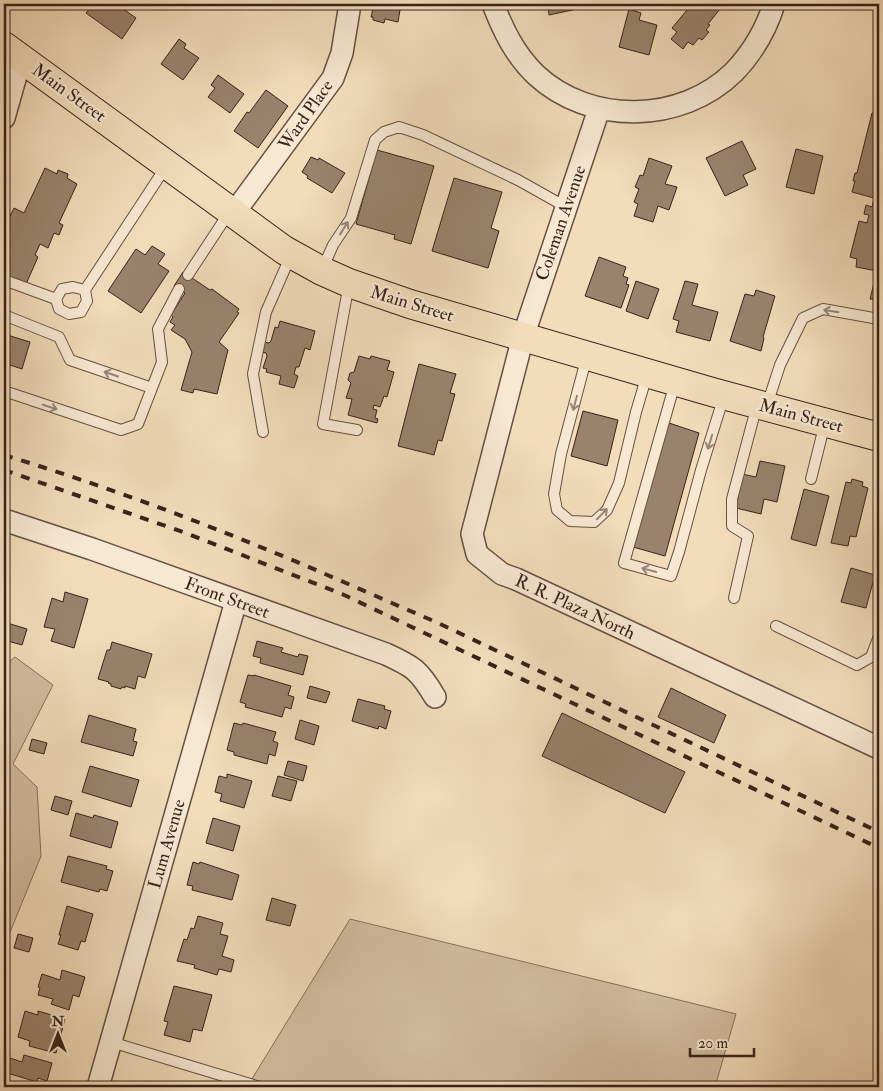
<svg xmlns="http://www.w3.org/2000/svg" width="883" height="1091" font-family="'IM FELL Double Pica',serif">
<rect width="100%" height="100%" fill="#f2dcba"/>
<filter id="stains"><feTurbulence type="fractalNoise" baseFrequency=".004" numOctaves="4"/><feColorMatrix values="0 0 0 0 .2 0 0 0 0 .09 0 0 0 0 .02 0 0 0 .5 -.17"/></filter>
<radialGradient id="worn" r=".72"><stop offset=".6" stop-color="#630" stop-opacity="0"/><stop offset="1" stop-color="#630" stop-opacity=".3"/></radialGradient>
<path fill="#d2bc9f" stroke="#856f5c" d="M15,657l38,28 -40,79 24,23 4,69 -37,91v-281z
M350,919l386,95 -21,73h-468z"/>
<path fill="#99836d" stroke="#38221a" d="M93,4h27l-1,2 17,12 -14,21 -36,-26z
M374,4h27l-3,18 -13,-3 -1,4 -11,-3v-3h-2z
M541,4h40l1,4 -33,7 -1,-8 -6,2z
M692,4h32l-16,20 2,1 -4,5 3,2 -7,8 -3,-2 -6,7 -5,-3 -5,7 -12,-10 6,-7 -5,-4z
M629,9l12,4 -2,7 18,5 -8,30 -30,-8z
M179,39l7,5 -2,4 15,10 -16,22 -22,-16z
M218,75l26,19 -14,19 -22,-16 7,-9 -4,-3z
M266,90l22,16 -30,42 -24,-17 13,-19 2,1z
M872,113l7,1v193l-3,-1 1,-6 -7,-1 7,-28 -21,-4 1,-8 -7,-2 9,-36 8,2 2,-8 -5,-1 2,-9 6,2 2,-9 -22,-6 3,-11h-2l2,-8h2z
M742,141l14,28 -13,6 5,10 -23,11 -19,-38z
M796,149l27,7 -9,38 -28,-7z
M377,150l57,16 -23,78 -17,-5 1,-4 -39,-11z
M311,157l7,3 1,-2 26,15 -13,20 -25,-15 1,-2 -6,-4z
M649,158l23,8 -7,18 12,3 -8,23 -11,-4 -5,16 -19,-6 4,-12 -4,-2 5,-13 -4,-2 5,-12 3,1z
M45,168l12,6 1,-4 10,4 -1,4 10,6 -18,39 4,2 -4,10 -5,-2 -6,15 -8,-4 -5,11 3,2 -12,27 -18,-8 1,-4 -5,-2v-41l10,-21 10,5z
M454,178l48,14 -11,36 8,3 -11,37 -56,-17z
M152,246l13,8 -7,10 11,7 -28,42 -33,-22 28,-42 9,6z
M599,257l27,10 -3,9 5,2 -2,6 3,1 -8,23 -36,-12z
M183,272l27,18 2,-1 27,20 -2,3 2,1 -20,29 9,8 -11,44 -23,-5 -1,4 -12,-3 11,-38 -7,-13 -14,-9 4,-5 -5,-3 3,-5 -2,-2 14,-22 -11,-7z
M636,281l23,8 -11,30 -22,-8z
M685,281l13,3 -6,21 26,7 -8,29 -34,-9 3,-11 -6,-2z
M756,290l19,6 -12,41 1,1 -3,13 -31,-10 15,-47 9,2z
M280,321l35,10 -5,19 -5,-2 -6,19h-3l-2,7 4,2 -4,12 -15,-4 2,-8 -15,-4 1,-3 -4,-1 4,-12 -1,-3 -5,-1 3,-10 5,1 2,-2 4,-14 3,1z
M4,334l26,8 -8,27 -18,-6z
M359,356l11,3 1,-3 19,5 -3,9 7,2 -7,25 -3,-1 -4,11 -6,-2 -1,4 4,1 -2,8 3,1 -1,4 -29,-8 4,-16 -6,-1 5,-15 -3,-3 2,-7 4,-1z
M419,364l37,10 -6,19 5,1 -13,47 -4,-1 -4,15 -36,-9z
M583,411l35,9 -11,46 -36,-10z
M666,422l33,11 -34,123 -32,-9z
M760,461l25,5 -8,36 -13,-3 -3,15 -25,-6 6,-34 14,3z
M852,479l11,3 -1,4 6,2 -12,49 -6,-1 -2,10 -17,-3 15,-61 5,1z
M804,489l25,7 -13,50 -25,-7z
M851,568l24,7 -9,33 -25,-6z
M65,592l23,7 -14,49 -23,-7 4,-12 -11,-2 8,-29 11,4z
M7,623l20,6 -5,16 -18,-5z
M257,641l26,7 -2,4 17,5 1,-3 9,2 -5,19 -43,-12 1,-5 -8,-2z
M112,642l40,12 -7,24 -7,-2 -3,13 -10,-3v2l-3,-1 -1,2 -10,-3v-2l-3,-1 1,-1 -11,-3 9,-29h3z
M248,675l6,1v-1l37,11 -3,9 6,2 -3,12 -6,-2 -3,10 -37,-10 1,-3 -6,-2z
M310,686l20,6 -4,11 -19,-5z
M671,688l55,27 -12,28 -56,-26z
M358,699l27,7 -1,3 7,2 -5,18 -7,-3 -1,3 -26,-8z
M562,713l123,59 -20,41 -123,-57z
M89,715l47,14 -3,12 4,1 -4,14 -52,-14z
M300,720l19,6 -5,19 -19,-6z
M234,723l8,2 1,-2 33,9 -3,9 5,2 -3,13 -6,-2 -2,10 -33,-9v-3l-7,-2z
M32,739l15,4 -3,11 -15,-4z
M288,761l19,5 -4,15 -19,-6z
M90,766l49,14 -8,27 -49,-15z
M227,774l25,7 -8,27 -24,-7 2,-7 -7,-2 4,-16 8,2z
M278,776l19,5 -6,20 -19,-5z
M55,796l17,5 -4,14 -17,-5z
M76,813l17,5 1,-3 24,7 -7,26 -41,-12z
M213,818l27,8 -7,25 -27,-8z
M68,856l39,10 -1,3 7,2 -6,20 -7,-2 -1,3 -38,-10z
M193,862l6,2 1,-2 39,13 -7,25 -40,-10 1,-4 -6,-1z
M272,898l24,7 -6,21 -24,-6z
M67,906l26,8 -8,28 -4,-1 -3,9 -20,-6 3,-9h-2z
M198,916l25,7 -3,11 8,2 -6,20 12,4 -3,12 -12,-3 -2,6 -23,-7 1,-3 -18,-4 7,-22 3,1 4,-12 3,1z
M18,934l15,4 -4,14 -15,-4z
M62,970l23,7 -6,20 -6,-2 -4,15 -18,-6 2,-5 -15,-4 2,-7 -2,-1 4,-13 18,6z
M174,986l38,9 -10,36 -9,-2 -3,13 -26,-7 4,-13 -4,-1z
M25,1011l13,4v-4l27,8 -9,34 -27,-7 1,-5 -12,-4z
M24,1055l28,8 -5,18 -9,-3 -1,4 -33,-10 3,-15 15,5z"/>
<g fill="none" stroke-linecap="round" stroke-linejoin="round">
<g stroke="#665042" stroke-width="12">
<path id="lane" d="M322,270l11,-25 18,-27 24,-78 9,-8 15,-5 24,8 95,45 48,27
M188,275l42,-64
M4,280l52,19 3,10 10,5 12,-2 6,-11 -2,-11 82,-125
M349,284l-26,140 34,6
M56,299l6,-10 11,-2 12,3
M4,315l55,22 11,23 82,28
M587,356l-26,98 -7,40 3,16 13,11 24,1 13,-12 12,-27 17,-71 11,-37
M675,383l-51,180 47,13 8,-24 22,-82 23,-74
M4,391l117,39 17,-6 24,-62 -4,-33 21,-40
M767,405l13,-40 23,-47 20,-9 56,10
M263,432l-10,-58 13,-62 25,-57
M811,479l14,-56
M734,598l14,-62 -16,-10v-27l25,-94
M776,626l81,39 14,-8 8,-21
M111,1042l149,45"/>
</g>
<g stroke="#665042" stroke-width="24">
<path id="street" d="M493,4c10,26 22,51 43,71 54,50 145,49 198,-3 19,-20 32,-42 40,-68
M599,109l-76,228 -51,197 5,20 25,20 14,5 363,169
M4,118l17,-60
M234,213l99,-135 9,-25 8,-49
M4,520l88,29 294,105c28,13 33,16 49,43
M98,1087l138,-486"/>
</g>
<g stroke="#38221a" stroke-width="30">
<path id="primary" d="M4,46l280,204 38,21 27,12 61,21 302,88 167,45"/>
</g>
<use href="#lane" stroke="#f7e8d2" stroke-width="10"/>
<use href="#street" stroke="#f7e8d2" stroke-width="21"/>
<use href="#primary" stroke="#f2dcba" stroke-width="28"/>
<path stroke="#38221a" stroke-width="4" stroke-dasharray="9 9" stroke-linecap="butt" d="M4,455c85,26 171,57 254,91 60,24 119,51 178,76l443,210
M4,470l179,62 159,62 537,254"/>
</g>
<defs><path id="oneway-shaft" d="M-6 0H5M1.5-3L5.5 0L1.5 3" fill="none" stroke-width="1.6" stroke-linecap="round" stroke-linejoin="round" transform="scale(1.25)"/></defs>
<g stroke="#988576">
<use href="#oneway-shaft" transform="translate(344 228) rotate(-58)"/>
<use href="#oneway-shaft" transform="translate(831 311) rotate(-171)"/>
<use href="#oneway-shaft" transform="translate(111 374) rotate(-161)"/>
<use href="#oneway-shaft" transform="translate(575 403) rotate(105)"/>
<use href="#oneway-shaft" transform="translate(50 407) rotate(18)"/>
<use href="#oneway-shaft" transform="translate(710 442) rotate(107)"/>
<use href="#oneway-shaft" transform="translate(602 514) rotate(-46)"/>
<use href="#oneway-shaft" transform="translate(649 570) rotate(-165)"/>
</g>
<g text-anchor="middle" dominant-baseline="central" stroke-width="5" stroke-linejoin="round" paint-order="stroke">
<g font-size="18" fill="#38221a" stroke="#f7e8d2">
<text transform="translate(69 93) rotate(36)">Main Street</text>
<text transform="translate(306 115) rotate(-55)">Ward Place</text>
<text transform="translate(561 223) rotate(-71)">Coleman Avenue</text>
<text transform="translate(412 304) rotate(17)">Main Street</text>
<text transform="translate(801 416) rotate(15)">Main Street</text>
<text transform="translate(227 598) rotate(20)">Front Street</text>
<text transform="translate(575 607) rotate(25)">R. R. Plaza North</text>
<text transform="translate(167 844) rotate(-74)">Lum Avenue</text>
</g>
</g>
<rect width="883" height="1091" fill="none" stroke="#f2dcba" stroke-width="20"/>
<rect x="5" y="5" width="873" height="1081" fill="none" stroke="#38221a" stroke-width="2.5"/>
<rect x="10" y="10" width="863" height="1071" fill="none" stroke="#38221a"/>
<g transform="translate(58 1034)" stroke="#f7e8d2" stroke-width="4" paint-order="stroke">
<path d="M0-4L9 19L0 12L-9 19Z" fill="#38221a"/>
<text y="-8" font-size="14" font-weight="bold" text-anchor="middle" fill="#38221a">N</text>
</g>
<path d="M690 1048v8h64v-8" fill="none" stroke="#38221a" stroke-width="2.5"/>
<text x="698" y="1048" font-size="15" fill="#38221a" stroke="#f7e8d2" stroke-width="4" paint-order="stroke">20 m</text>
<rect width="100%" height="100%" filter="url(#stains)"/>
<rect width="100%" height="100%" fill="url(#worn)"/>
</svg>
